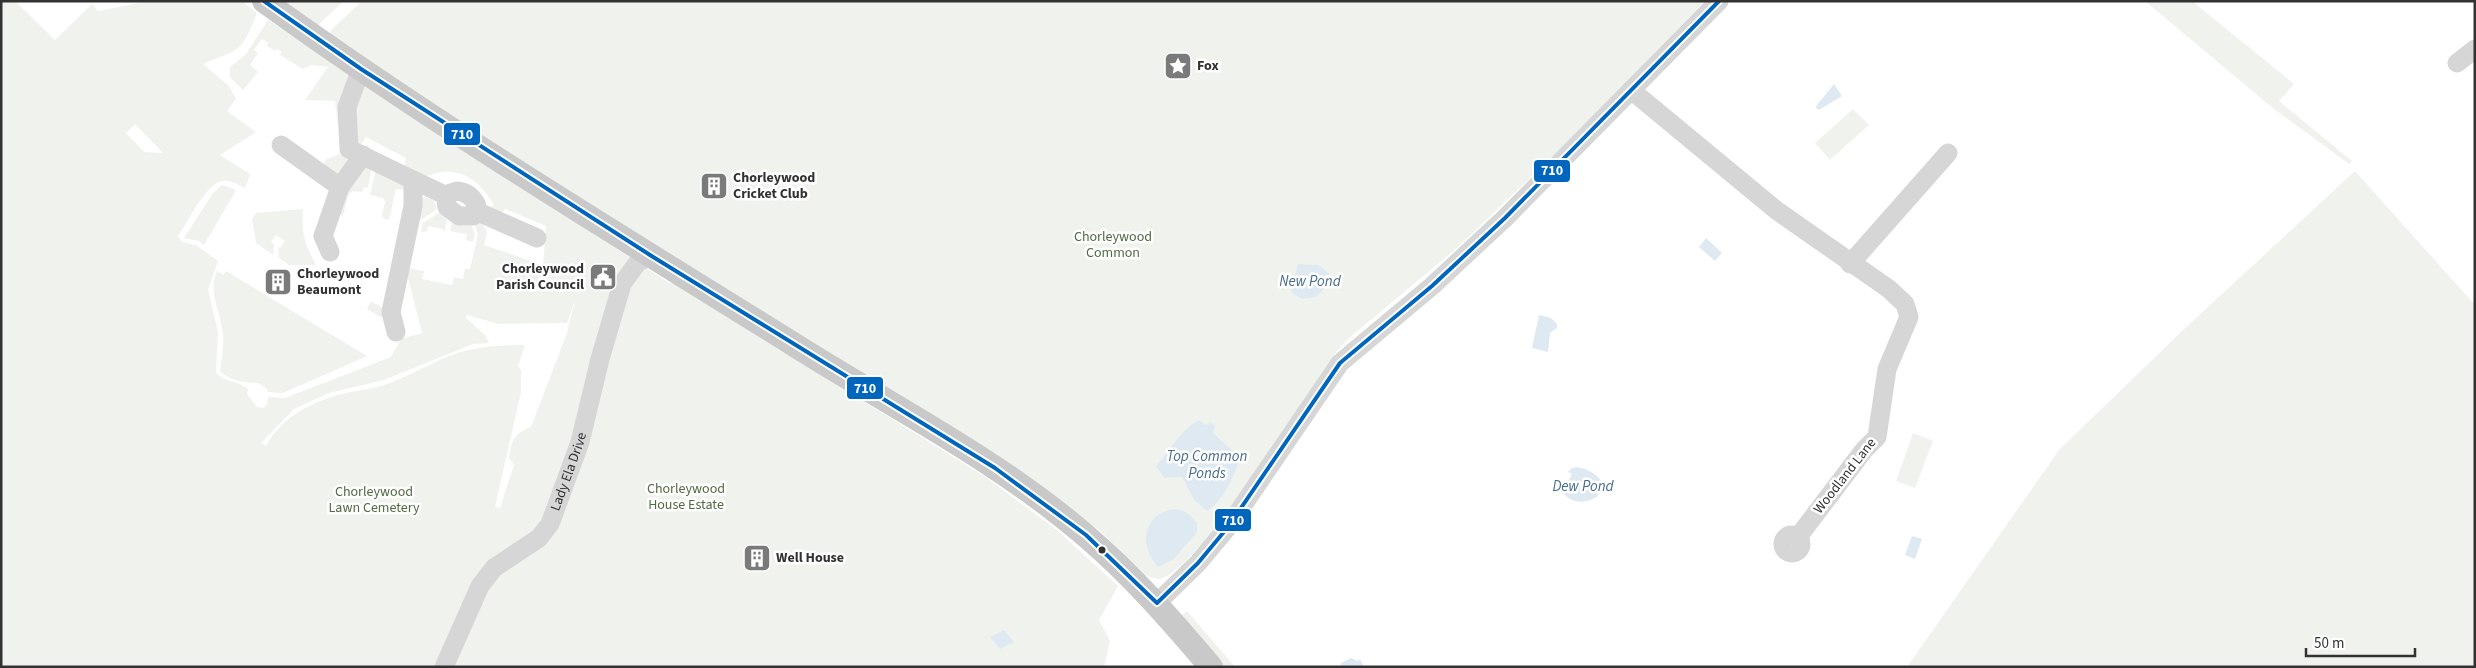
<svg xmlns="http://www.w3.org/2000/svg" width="2476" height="668" font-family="'Source Sans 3',sans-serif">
<rect width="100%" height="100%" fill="#fff"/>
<path fill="#f0f3ed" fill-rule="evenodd" d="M1,1h14l40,39 37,-36 6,7 52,-10h92l15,12c-16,41 -16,35 -54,51l26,22 7,13 -9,12 29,21 -36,23 30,19 -5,14c-8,-4 -17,-10 -26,-6 -14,5 -32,41 -41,54l4,6 14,3 22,16 -10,29 10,42 -2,41c10,10 23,8 32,16l-1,5 10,13 6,1 4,-3 1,-8 17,1 106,-41 10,-18 21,-6 -14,-55 1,-10 15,3 -2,8 30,6 2,-8 9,2 2,-10h5l8,-35 -4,-11 7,-3 6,13 -3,12 59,20 3,-39 -41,-17 -5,7 -13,-7 7,-4c-16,-27 -39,-43 -70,-27l-20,-10 2,-10 -40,-21 -25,41 -18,-11 2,-7 17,-7 -7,-52 -30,-1 23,-33 -17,-2 -8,4 -23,-14 2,-3 -5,-3 -2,2 -8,-5 1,-3 -6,-4 -8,11 4,3 -8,12 8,7 -15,18 -13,-13v-10l16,-13 22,-34 401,263h4l314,195 71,53 60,55 -19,34 11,21 -6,26h-1103zM135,124l28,29 -19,-1 -18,-19zM575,300l-8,33 -36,94c-18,7 -19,13 -22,31l5,7 -14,43 -5,-1 26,-115v-22l-3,-4 7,-21c-29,0 -56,2 -83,14 -18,8 -36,18 -55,25 -13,5 -28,6 -41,9 -33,8 -64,23 -80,53l-5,-3 33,-34 35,-16 55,-13 89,-36 16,-1 -4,-8 -19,-17 1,-3 32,9 68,-1z
M285,1h59l-27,25z
M362,1h1343l-149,152 -98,94 -110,92 -11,12 -68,99 1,3c-19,27 -82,119 -110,126l-9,-1 -7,-4 -48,-47 -8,-2 -544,-344 -214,-147 1,-4z
M2145,1h47l102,83 -15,17 73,60 -3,3 -75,-55z
M1853,109l16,16 -39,35 -15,-17z
M365,167h7l-4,21 -4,-1 -2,5 -9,-1 -4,3 -6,21 -5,-1 12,-27z
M376,169l26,13 4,8 -10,-1 -7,31 -5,-1 -2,-4 3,-13 -2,-4 -13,-3z
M2355,171l120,134v362h-568l152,-217 123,-119z
M222,185l14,5 -32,55 -5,-4 -15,-3 29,-45z
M423,197l11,3 3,9 -19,13z
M303,209c-2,23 2,36 13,56h-27l-10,-7 -1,-11 2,1 5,-7 -9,-6 -5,7 3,2 -1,11 -17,-12 -4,-24 4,-6z
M440,212l7,8 -3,13 -1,-4 -14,-3 -2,5 -6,1 2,-9z
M452,223l10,3h10l3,9 -2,7 -7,-2 1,-6 -17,-3z
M217,271l6,4 3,-4 141,85 -84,37 -15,-1 -2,-4 -8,-5c-12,0 -29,-2 -38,-12 2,-14 5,-29 2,-43 -3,-20 -14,-37 -5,-57z
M371,301l15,9 -2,9 -17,-10z
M1913,433l20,8 -18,47 -19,-7z
M1187,611l48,56h-13l-42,-50z"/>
<path fill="#dfe9f1" d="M1834,84l8,12 -23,14 -3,-2 1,-3z
M1706,238l16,15 -7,8 -16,-14z
M1298,264l20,1 11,8 -1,11 -12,13 -14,2 -11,-7z
M1539,315l12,3 6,6v4l-7,5 -2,19 -16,-4z
M1199,420l7,5 5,-2 4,3 -2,7 24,22 2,7c-7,18 -16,39 -32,49l-13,-11 -12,-23 -18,1 -8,-12c14,-15 24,-36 43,-46z
M1578,467c11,3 18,6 25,16l-6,14c-15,8 -27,6 -38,-8l3,-5 4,1 6,-11 -4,-2 4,-4z
M1175,509c11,1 15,6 22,14v9l-23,27 -16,8c-20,-22 -15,-54 17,-58z
M1912,536l10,3 -7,20 -10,-4z
M1004,630l10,12 -14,7 -10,-12z
M1351,658l7,3 2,-2 4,8h-24l1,-4z"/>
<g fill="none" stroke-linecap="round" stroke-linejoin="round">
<g stroke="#d6d6d6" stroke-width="19">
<path d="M2457,63l18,-14"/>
<path d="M361,69l-14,38 2,42 64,31v26l-22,106 5,20"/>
<path d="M1631,90l145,120 113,79 16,15 4,13 -22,52 -10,68 -13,13 -66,87"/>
<path d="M281,145l59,42"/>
<path d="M413,180l32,15"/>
<path d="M457,191c10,1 16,6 20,15l-4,10h-14l-12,-9 -2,-12z"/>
<path d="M476,211l61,27"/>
<path d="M330,252l-7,-16 17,-49 23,-32"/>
<path d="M1850,264l98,-111"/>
<circle cx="1792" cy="544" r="9"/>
<path d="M1157,603l41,-40 30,-36 112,-164 92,-77 73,-68 214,-217"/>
<path id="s1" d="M444,667l36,-81 14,-18 45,-30 11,-14 30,-82 20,-83 22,-75 16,-22 13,-6"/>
</g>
<path stroke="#c9c9c9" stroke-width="24" d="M264,1c170,123 351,232 529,343 98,62 205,116 293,192 46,39 85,84 125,131"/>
<g stroke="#fff" stroke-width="8">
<path id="bus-1" d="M264,1l97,68 289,186 345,213 91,67 71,68 41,-40 30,-36 112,-164 92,-77 73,-68 214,-217"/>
</g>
<use href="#bus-1" stroke="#0065bd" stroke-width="4"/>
</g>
<defs>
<g id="sight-square" transform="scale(1.4375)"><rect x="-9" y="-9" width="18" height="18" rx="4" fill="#7a7a7a" stroke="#fff"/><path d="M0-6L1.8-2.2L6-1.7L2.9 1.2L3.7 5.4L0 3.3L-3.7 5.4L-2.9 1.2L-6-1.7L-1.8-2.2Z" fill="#fff"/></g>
<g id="building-square" transform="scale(1.4375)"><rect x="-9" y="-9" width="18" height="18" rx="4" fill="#7a7a7a" stroke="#fff"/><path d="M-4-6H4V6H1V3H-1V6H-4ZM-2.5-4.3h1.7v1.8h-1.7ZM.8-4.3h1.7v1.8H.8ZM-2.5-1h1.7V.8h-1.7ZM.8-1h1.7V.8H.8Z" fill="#fff"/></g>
<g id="civic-square" transform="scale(1.4375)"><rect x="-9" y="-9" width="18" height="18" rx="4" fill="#7a7a7a" stroke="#fff"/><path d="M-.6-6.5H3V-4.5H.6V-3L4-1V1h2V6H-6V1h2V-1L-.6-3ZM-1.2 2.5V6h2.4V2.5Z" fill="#fff"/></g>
</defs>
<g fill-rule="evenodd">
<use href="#sight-square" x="1178" y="66"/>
<use href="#building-square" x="714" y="186"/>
<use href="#civic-square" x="603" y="277"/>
<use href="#building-square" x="278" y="282"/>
<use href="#building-square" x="757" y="558"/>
</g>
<circle fill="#323232" stroke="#fff" stroke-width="2" cx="1102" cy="550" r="4.5"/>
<g text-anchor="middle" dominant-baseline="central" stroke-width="5" stroke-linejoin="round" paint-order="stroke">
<g font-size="14" font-weight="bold" fill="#323232" stroke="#fff" text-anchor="start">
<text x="1197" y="66">Fox</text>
<text x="733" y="178">Chorleywood<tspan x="733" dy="16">Cricket Club</tspan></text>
<text x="584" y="269" text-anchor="end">Chorleywood<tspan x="584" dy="16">Parish Council</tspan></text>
<text x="297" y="274">Chorleywood<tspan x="297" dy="16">Beaumont</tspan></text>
<text x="776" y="558">Well House</text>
</g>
<g font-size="14" fill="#536a43" stroke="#fff">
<text x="1113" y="237">Chorleywood<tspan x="1113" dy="16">Common</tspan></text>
<text x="686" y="489">Chorleywood<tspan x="686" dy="16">House Estate</tspan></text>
<text x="374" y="492">Chorleywood<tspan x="374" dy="16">Lawn Cemetery</tspan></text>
</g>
<g font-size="14" fill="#323232" stroke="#fff">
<text stroke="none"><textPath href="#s1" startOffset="239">Lady Ela Drive</textPath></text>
<text transform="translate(1845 476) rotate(-52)">Woodland Lane</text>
</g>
<g font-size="15" font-style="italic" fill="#476d8e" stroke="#fff">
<text x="1310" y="281">New Pond</text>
<text x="1207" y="456">Top Common<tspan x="1207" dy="17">Ponds</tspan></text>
<text x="1583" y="486">Dew Pond</text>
</g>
</g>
<g stroke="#fff" stroke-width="2">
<rect x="443" y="122" width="38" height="24" rx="5" fill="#0065bd"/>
<rect x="1533" y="159" width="38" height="24" rx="5" fill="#0065bd"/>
<rect x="846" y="376" width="38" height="24" rx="5" fill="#0065bd"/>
<rect x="1214" y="508" width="38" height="24" rx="5" fill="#0065bd"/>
</g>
<g font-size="14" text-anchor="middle" font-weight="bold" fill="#fff">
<text x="462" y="139">710</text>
<text x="1552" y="175">710</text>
<text x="865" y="393">710</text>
<text x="1233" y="525">710</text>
</g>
<rect width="2476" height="668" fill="none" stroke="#323232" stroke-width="5"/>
<path d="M2306 648v8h109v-8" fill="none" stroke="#323232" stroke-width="2.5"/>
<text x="2314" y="648" font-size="15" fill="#323232" stroke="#ffffff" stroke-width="4" paint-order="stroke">50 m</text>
</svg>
